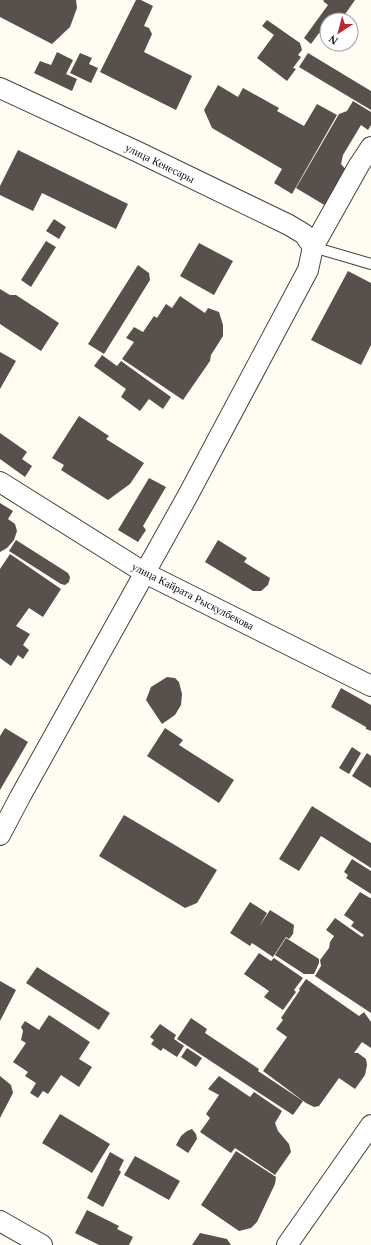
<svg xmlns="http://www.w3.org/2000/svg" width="371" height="1245" font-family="'Times New Roman',serif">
<rect width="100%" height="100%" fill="#fffcf2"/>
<path fill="#58504c" d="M0,0h76l1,8 -7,19 -18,17 -52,-27z
M136,0h5l12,6 -9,20 5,2 3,6 -8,18 48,24 -16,34 -76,-38z
M324,0h31l-14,20h-14v19l-8,-6 -8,11 -7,-6 24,-33 -5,-4z
M267,20l33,23 2,7 -4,5 3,2 -8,11 3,1 -9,12 -30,-23 17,-23 -12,-9z
M57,52l16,8 -7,14 11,5 -5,12 -38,-18 6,-12 11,4z
M80,53l12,5 -3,6 9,4 -7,15 -21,-10z
M308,53l63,38v19l-72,-43z
M218,85l20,12 5,-9 36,20 -2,3 27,15 13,-22 20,11 -45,79 -18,-11 8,-14 -70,-41 -8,-18z
M353,101l18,11v13l-3,5 -7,-5 -18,30 -2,9 5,6 -20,36 -30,-18 43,-74 8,-3z
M18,150l110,54 -12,25 -74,-36 -9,18 -33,-16v-9z
M54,219l12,8 -7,12 -13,-8z
M46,241l10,6 -25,40 -10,-7z
M199,243l34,18 -19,34 -34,-19z
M138,265l11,8 1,7 -46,74 -16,-10z
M348,271l23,12v62l-10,20 -50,-25z
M0,289l10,6h6l43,28 -18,28 -41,-27z
M180,296l25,17 3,-5 11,4 4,13v11l-12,19 -1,6 -27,39 -61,-41 12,-17 -8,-4 8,-11 9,5 11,-16 3,2 9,-14 6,4z
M0,352l16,9 -16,28z
M102,355l15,11 4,-5 50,36 -8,12 -14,-10 -9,12 -19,-14 5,-8 -32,-23z
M79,416l30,20 -3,3 38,24 -14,21 -22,16 -47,-30 3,-5 -12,-7z
M0,433l27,19 -5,7 10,7 -7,11 -25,-18z
M149,478l17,9 -23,39 3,4 -8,12 -20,-12z
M0,503l13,8 -5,8 7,5 2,7 -3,9 -7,8 -7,4z
M16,540l52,33 2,4 -1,5 -4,3 -4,-1 -52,-33z
M218,540l29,18 -3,4 26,16 -2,7 -7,6h-8l-48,-29z
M10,554l51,35 -18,28 -14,-9 -13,18 14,8 -7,11 6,5 -6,9 -5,-4 -7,11 -11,-8v-89z
M167,677l8,1 4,4 3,12 -1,11 -6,10 -13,9 -16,-24 5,-13z
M341,688l30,17v26l-5,-2v-2l-35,-20z
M5,728l23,14 -28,48v-54z
M165,728l18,12 -4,5 55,35 -15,23 -72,-47z
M352,747l9,6 -12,21 -10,-6z
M367,753l4,3v32l-19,-12z
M312,806l59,37v25l-50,-32 -22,35 -20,-12z
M124,815l93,55 -20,33 -12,5 -86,-52z
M352,859l19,12v23l-25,-16 2,-3 -4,-3z
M360,892l10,6h1v115l-56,-37 6,-10 -1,-6 9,-12 1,-6 4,-6 -8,-6 9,-12 27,19 2,-2 -13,-9 3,-4 -10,-7z
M250,902l17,11 -8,14 11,-17 24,15 -1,9 -4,5 -3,-2 -13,20 -21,-14 -2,3 -20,-13z
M286,938l33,21v4l-5,11h-10l-29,-19z
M259,953l12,8 3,-3 29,20 -9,12 2,2 -13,18 -19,-13 5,-6 -25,-17z
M37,967l73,46 -11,17 -73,-47z
M306,979l53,37 5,-4 7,10v26l-9,-6 -8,11h4l8,6 1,6 -2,10 -10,14 -16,-11 -20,28 -5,1 -8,-4 -43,-32 24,-34 -11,-8 7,-9 -2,-2 19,-28 -1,-1z
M0,981l16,9 -16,31z
M49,1015l41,27 -11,17 13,8 -13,20 -18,-12 -13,19 -5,-3 -5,7 -8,-5 6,-10 -11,-7 3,-4 -15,-10 13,-19 -5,-3 2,-9 -2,-4 4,-6 14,9z
M191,1018l16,11 -2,4 54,36 -1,2 45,30 -10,14 -116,-76z
M160,1024l16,11 -2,4 10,7 -7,11 -14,-9 -2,3 -10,-7 3,-4 -4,-3z
M187,1048l15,10 -6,9 -15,-10z
M0,1076l11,9 2,8 -13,25z
M219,1076l31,21 4,-5 28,19 -7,12 3,8 11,13 2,8 -16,23 -40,-27 -4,5 -31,-21 10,-14 -4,-4 13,-19 -11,-6z
M60,1114l50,30 -18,29 -50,-30z
M192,1129l4,5 1,5 -9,14 -12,-8 5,-9 6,-5z
M236,1151l40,26 -1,7 -18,38 -6,6 -12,3 -38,-26z
M110,1152l14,8 -5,10 2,2 -18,35 -16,-9z
M135,1156l45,25 -11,19 -45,-25z
M87,1210l32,16 -2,3 16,8 -4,8h-30l-24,-12z
M200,1233l27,6 4,6h-39z"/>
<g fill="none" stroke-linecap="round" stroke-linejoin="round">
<g stroke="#424242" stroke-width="12">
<path id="service" d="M313,247l58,17"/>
</g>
<g stroke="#424242" stroke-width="22">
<path id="minor" d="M0,88l136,63 153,74 15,9 9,13
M0,482l145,91 226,113
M0,835l20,-38 167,-300 121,-227 5,-23 46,-82 12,-18
M0,1221l42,24
M287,1245l84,-120"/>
</g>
<use href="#service" stroke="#fff" stroke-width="10"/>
<use href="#minor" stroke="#fff" stroke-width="20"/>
</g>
<g text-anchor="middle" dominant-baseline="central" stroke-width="4" stroke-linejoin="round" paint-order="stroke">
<g font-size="11" fill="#0f0f0f" stroke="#fff">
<text transform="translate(160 163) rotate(26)">улица Кенесары</text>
<text transform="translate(193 596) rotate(27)">улица Кайрата Рыскулбекова</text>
</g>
</g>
<g transform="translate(339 32) rotate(216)"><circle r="19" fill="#ffffff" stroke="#9f9f9f"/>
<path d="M0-3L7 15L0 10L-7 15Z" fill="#c12633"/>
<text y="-6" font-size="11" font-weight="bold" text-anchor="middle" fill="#0f0f0f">N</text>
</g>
</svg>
